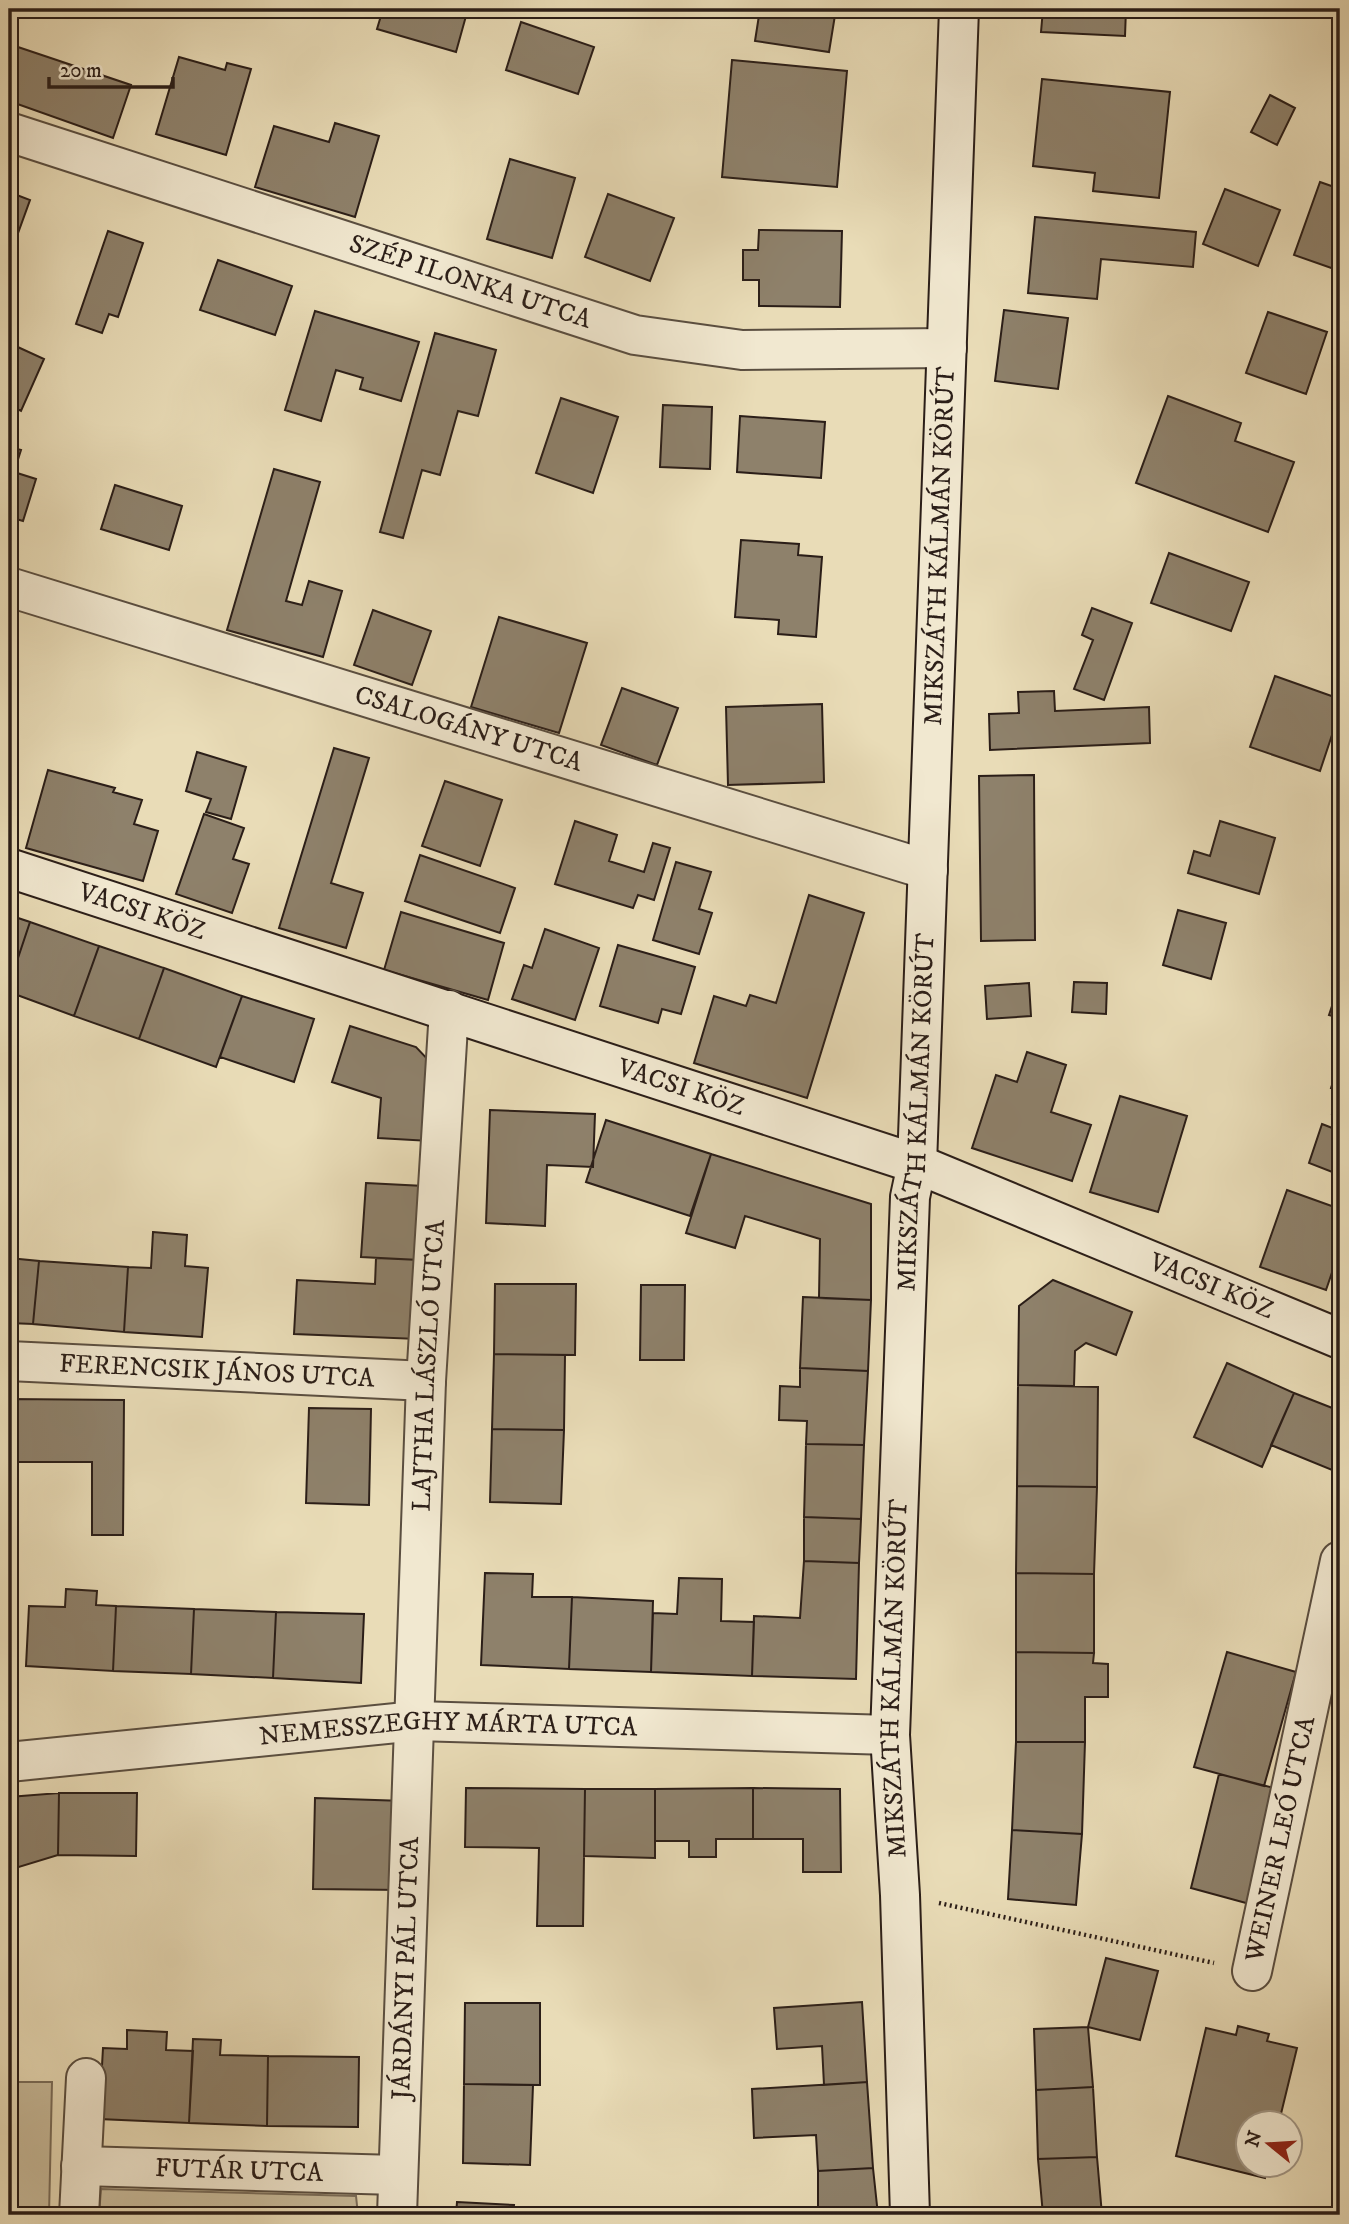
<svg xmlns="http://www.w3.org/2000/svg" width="1349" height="2224" font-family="'IM FELL DW Pica',serif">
<rect width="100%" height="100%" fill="#e9dcb7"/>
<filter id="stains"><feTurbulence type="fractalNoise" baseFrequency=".00286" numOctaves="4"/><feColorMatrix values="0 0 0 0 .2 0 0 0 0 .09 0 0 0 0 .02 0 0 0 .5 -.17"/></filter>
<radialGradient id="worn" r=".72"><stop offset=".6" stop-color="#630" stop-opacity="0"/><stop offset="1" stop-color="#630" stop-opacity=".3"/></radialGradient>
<path fill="#c9bc9c" stroke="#7a6d5a" stroke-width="2" d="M9,2082h43l-3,133h-40z
M101,2189l255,7 2,19h-259z"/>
<path fill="#8e816b" stroke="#2b1e18" stroke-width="2" d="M383,9h58l25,7 -10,36 -79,-23z
M760,9h76l-7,43 -74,-11z
M1043,9h83l-1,27 -84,-4z
M521,22l73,25 -16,47 -72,-24z
M9,44l122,41 -18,53 -104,-37z
M179,57l46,13 2,-7 24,6 -25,86 -70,-21z
M732,60l115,11 -10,116 -115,-10z
M1042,79l128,13 -11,106 -66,-7 2,-18 -62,-7z
M1270,95l25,13 -18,37 -26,-13z
M335,123l44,13 -24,81 -100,-30 19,-61 55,16z
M510,159l65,19 -23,80 -65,-19z
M1320,182l20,7v82l-46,-16z
M1225,189l55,21 -22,56 -55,-22z
M9,192l21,8 -21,58z
M608,194l66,24 -24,63 -65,-24z
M1035,217l161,15 -3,35 -92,-8 -4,40 -69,-6z
M759,230l83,1 -2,76 -81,-1v-26h-16v-30h15z
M108,231l35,12 -25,74 -9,-3 -7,19 -26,-9z
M218,260l74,26 -17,49 -75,-25z
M1004,310l64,8 -10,71 -63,-8z
M315,311l104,31 -18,59 -41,-12 3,-11 -27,-8 -15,51 -36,-11z
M1268,312l59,20 -21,62 -60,-21z
M435,333l61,17 -18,66 -20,-5 -18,64 -18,-5 -19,68 -23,-6z
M9,343l35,16 -23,52 -12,-6z
M1168,396l73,27 -6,18 59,21 -26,70 -132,-49z
M561,398l57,19 -25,76 -57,-20z
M663,405l49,2 -2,62 -50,-2z
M740,416l85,6 -4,56 -84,-6z
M9,447l12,3 -7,22 22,7 -13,42 -14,-4z
M274,469l46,13 -34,119 16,4 7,-24 33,10 -19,66 -96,-27z
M115,485l67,21 -13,44 -68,-21z
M741,540l58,4 -1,11 24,2 -6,80 -38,-3 1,-14 -44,-3z
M1169,553l80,29 -18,49 -80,-28z
M1092,608l40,15 -28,77 -30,-11 19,-49 -11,-5z
M373,610l58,21 -19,54 -58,-20z
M499,617l88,26 -28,90 -88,-26z
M1275,676l65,23v12l-20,60 -70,-24z
M622,688l56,20 -21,57 -56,-20z
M1054,691l1,20 94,-4 1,36 -160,7 -1,-36 30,-1 -1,-21z
M822,704l2,78 -96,3 -2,-78z
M334,748l35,10 -38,125 32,10 -17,55 -67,-20z
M197,752l49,15 -15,52 -25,-7 5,-13 -25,-8z
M48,770l67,18 -2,4 29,8 -8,24 24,7 -15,50 -117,-33z
M1034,775l1,165 -54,1 -2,-165z
M445,781l57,19 -22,66 -58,-20z
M204,814l40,14 -11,31 16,5 -17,49 -56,-19z
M575,821l42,14 -8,26 35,11 9,-29 17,5 -16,52 -16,-5 -5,13 -78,-24z
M1220,821l55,17 -16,56 -71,-21 6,-22 16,5z
M420,855l95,33 -15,45 -95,-32z
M676,862l35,10 -12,37 13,4 -13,41 -46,-14z
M809,895l55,18 -57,185 -113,-35 20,-67 32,10 4,-11 26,8z
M1178,910l48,13 -15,56 -48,-14z
M401,912l103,31 -16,57 -104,-30z
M9,915l21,7 -21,63z
M30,922l69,24 -25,70 -65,-24v-7z
M545,929l54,19 -24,72 -63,-21 12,-34 8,3z
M618,945l77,22 -14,47 -19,-5 -4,14 -58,-17z
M99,946l65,22 -25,71 -65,-23z
M164,968l78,28 -26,71 -77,-28z
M1074,982l33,1 -1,31 -34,-2z
M1340,982v36l-11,-3z
M1029,983l2,33 -44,3 -2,-33z
M242,996l72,23 -20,63 -74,-25z
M350,1026l66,21 19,20 -5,74 -52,-3 3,-40 -49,-16z
M1027,1052l39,13 -15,47 40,13 -19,56 -100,-33 24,-73 21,7z
M1340,1061v56l-8,-3 8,-23 -9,-3z
M1120,1096l67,20 -29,96 -68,-20z
M490,1110l105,4 -2,53 -46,-2 -2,61 -59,-3z
M606,1120l105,34 -21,62 -104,-34z
M1322,1124l18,7v44l-31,-12z
M711,1154l160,50v96l-52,-2 1,-59 -75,-23 -10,32 -49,-15z
M366,1183l58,3 -4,74 -59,-3z
M1287,1190l53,19v40l-14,41 -66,-23z
M153,1232l34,3 -2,31 23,2 -6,69 -78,-5 4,-65 23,1z
M9,1258l30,3 -6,63 -24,-1z
M376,1258l44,2 -2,79 -124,-5 3,-54 78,4z
M39,1261l89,6 -4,65 -91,-8z
M1053,1280l79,32 -16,43 -30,-12 -11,8 -1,35 -56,-1 1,-79z
M495,1284h81l-1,71 -81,-1z
M641,1285h44l-1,75h-44z
M803,1297l68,3 -3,71 -68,-3z
M494,1354l71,1 -1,75 -72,-1z
M1227,1363l67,30 -32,74 -68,-30z
M800,1368l68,3 -4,74 -58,-1 1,-23 -28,-1 1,-34 20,1z
M1018,1385l80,2 -1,100 -80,-1z
M1294,1393l46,18v54l-3,7 -66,-27z
M9,1399l115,1 -1,135h-31v-73h-83z
M309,1408l62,1 -2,96 -63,-2z
M492,1429l72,1 -3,74 -71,-2z
M806,1444l58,1 -3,74 -57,-2z
M1017,1486l80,1 -3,87 -78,-1z
M804,1517l57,2 -2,44 -55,-2z
M804,1561l55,2 -3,116 -104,-3 2,-60 46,2z
M485,1573l48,1 -1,23h40l-3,72 -88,-4z
M1016,1573l78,1v79l-78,-1z
M679,1578l43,1 -1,42 33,1 -2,54 -101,-4 2,-59 24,1z
M66,1589l31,2 -1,14 20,1 -3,65 -87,-5 3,-60 36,1z
M572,1597l81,4 -2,71 -82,-3z
M116,1606l78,3 -3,65 -78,-3z
M194,1609l82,3 -3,66 -82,-4z
M276,1612l88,2 -3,69 -88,-5z
M1016,1652l78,1 -1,10 15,1v33h-23v45h-69z
M1227,1652l69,20 -32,114 -70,-19z
M1016,1742h69l-3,92 -70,-4z
M1219,1774l67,17 -29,115 -66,-18z
M466,1788l119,1 -2,137h-46l2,-78 -74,-1z
M753,1788v51h-37v18h-27v-16h-34v-52z
M753,1788l87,1 1,83h-38v-33h-50z
M585,1789h70v69l-71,-2z
M59,1793l-1,62 -49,15v-73z
M59,1793h78l-1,63 -78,-1z
M315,1798l89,3 -2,89 -89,-1z
M1012,1830l70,4 -6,71 -68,-6z
M1106,1958l52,13 -18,69 -52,-13z
M862,2002l5,80 -43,3 -2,-39 -45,3 -3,-41z
M465,2003h75v82l-76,-1z
M1238,2026l31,8 -2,7 30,7 -18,74h-31v42h21l-4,14 -89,-22 30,-128 30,7z
M1088,2027l5,60 -57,3 -2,-61z
M127,2030l40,2 -1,18 27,1 -4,72 -90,-4 4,-71 24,1z
M193,2039l28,1 -1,15 48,1 -1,70 -78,-3z
M268,2056l91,1 -1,70 -91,-1z
M867,2082l6,86 -55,3 -2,-36 -62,3 -2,-49z
M464,2084l69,1 -3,80 -67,-2z
M1093,2087l4,70 -59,2 -2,-69z
M1097,2157l5,58h-59l-5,-56z
M873,2168l5,47h-84l24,-2v-42z
M457,2202l57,3 -1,10h-57z"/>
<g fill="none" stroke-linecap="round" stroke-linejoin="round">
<g stroke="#5a4e40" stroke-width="42">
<g id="street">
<path id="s1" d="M9,132l626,203 107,15 205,-2"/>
<path id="s2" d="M9,587l919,283"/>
<path id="s3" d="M9,1361l417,20"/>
<path id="s4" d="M9,1762l407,-41 474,14"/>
<path id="s5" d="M1252,1971l88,-410"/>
<path id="s6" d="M81,2166l316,9"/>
<path d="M79,2215l7,-137"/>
<path id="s7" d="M397,2215l29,-834 23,-371"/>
</g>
</g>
<g stroke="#2b1e18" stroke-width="42">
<g id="secondary">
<path id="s8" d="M9,868l908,296 423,175"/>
<path id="s9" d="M910,2215l-10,-320 -10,-160 20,-538 7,-33 42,-1155"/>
</g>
</g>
<path stroke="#2b1e18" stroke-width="4.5" stroke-dasharray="2 3.5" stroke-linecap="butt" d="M939,1903l275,60"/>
<use href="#street" stroke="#f1e8d0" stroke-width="38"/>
<use href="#secondary" stroke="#f1e8d0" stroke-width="38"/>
</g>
<g text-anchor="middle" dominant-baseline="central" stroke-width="7" stroke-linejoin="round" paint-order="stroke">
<g font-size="26" fill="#2b1e18" stroke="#f1e8d0">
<text stroke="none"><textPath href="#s1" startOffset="485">SZÉP ILONKA UTCA</textPath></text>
<text stroke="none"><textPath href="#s9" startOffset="1671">MIKSZÁTH KÁLMÁN KÖRÚT</textPath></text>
<text stroke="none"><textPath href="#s2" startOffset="481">CSALOGÁNY UTCA</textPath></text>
<text stroke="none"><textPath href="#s8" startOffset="140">VACSI KÖZ</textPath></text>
<text stroke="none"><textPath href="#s8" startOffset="707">VACSI KÖZ</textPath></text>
<text stroke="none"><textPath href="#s9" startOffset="1104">MIKSZÁTH KÁLMÁN KÖRÚT</textPath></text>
<text stroke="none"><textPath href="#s8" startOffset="1274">VACSI KÖZ</textPath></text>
<text stroke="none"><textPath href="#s7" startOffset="850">LAJTHA LÁSZLÓ UTCA</textPath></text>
<text stroke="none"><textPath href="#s3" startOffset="208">FERENCSIK JÁNOS UTCA</textPath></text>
<text stroke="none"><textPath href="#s9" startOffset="537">MIKSZÁTH KÁLMÁN KÖRÚT</textPath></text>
<text stroke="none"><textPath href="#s4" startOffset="441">NEMESSZEGHY MÁRTA UTCA</textPath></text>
<text stroke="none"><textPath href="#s5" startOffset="135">WEINER LEÓ UTCA</textPath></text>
<text stroke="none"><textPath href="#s7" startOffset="247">JÁRDÁNYI PÁL UTCA</textPath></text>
<text stroke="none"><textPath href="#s6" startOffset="158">FUTÁR UTCA</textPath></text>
</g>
</g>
<rect width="1349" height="2224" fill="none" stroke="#e9dcb7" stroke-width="35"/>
<rect x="10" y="10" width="1328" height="2203" fill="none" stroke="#2b1e18" stroke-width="3.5"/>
<rect x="18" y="18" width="1314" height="2189" fill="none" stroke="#2b1e18" stroke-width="2"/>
<g transform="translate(1269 2144) rotate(288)"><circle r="33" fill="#f1e8d0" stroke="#a29786" stroke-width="2"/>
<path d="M0-5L12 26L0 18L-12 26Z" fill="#8f2418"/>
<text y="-10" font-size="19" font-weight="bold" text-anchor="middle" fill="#2b1e18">N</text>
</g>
<path d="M49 77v10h124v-10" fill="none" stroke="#2b1e18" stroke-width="3.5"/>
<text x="60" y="77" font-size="21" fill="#2b1e18" stroke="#f1e8d0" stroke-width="5" paint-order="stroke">20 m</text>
<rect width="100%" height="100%" filter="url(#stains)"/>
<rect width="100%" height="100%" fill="url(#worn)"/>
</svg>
